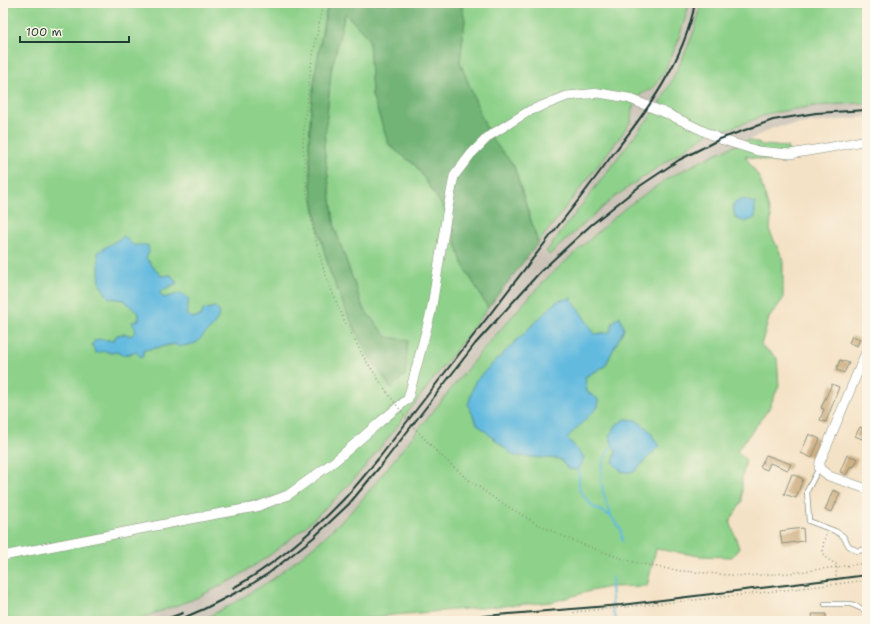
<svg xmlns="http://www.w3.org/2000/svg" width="870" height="624" font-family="'Shantell Sans',sans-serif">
<rect width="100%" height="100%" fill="#fcf5e5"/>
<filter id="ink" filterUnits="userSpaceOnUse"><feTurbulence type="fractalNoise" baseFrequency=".025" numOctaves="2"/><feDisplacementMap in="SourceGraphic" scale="8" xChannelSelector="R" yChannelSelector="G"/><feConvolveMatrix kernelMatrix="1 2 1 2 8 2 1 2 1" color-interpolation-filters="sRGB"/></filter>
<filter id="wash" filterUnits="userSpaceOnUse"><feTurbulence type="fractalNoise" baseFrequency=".012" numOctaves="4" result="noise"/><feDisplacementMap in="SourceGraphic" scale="16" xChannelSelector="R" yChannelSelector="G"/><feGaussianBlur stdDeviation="0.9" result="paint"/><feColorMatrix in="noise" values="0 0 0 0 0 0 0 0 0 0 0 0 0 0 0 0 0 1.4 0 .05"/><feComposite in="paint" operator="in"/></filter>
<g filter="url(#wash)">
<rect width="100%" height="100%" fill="#f4e2c6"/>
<path fill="#cbc3b8" d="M689,3h12l-2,10 -11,34 -26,53 -12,18 -8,8 -96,126 3,3 48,-43 19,-16 20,-14 64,-43 14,-10 12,1 45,-17 43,-7 47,-3h6v14l-92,10 -26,13 -30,12 -51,26 -43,30 -78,70 -67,75 -125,155 -37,35 -45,36 -46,28 -27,14h-72l22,-6 44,-16 40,-20 36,-24 35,-28 33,-31 24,-26 92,-117 166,-216 11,-16 1,-12 9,-15 11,-5 11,-15 14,-30 10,-32z"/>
<path fill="#8dd18a" stroke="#56875f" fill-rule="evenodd" d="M3,3h325l-5,22 -12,82 -2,37 2,43 8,45 11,40 18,43 19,38 24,35 14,-13 -18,-38 -24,-29 -28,-79 -11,-82 7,-75 14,-59 24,26 3,56 17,50 27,21 31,47 15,50 26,45 -99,129 -27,33 -24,26 -33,31 -35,28 -36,24 -40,20 -44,16 -22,6h-125zM146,258l15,18 10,-1 6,8 -18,9 5,6 17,-5 5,21 6,4 9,-2 -26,28 -31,6 -2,7 -6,-5 -13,3 -7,-3 -5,1 -6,-2 -3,-12 11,2 4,-6 9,-1 5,2 5,-5 3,-17 -15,-14 -15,-3z
M461,3h228l-2,9 -10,32 -14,30 -11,15 -11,5 -9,15 -1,12 -11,16 -82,106 -24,-77 -25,-30 -29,-74 5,-42z
M701,3h162l4,4v96h-6l-47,3 -43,7 -45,17 -12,-1 -14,10 -64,43 -20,14 -19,16 -48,43 -3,-3 96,-126c16,-16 24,-34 34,-54 11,-22 21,-45 25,-69z
M749,140l14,5 24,2 3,7 -4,8h-12l-29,-6 15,23 11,37 -1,16 13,27v40l-14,19 -8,27 16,13 2,28 -11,24 -31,41 9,9 -4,17v25l-12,19 9,27 -7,9 -32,-1 -44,-7 -9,37 -37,1 -20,4 -38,11 -158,13 -48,6h-146l27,-14 46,-28 45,-36 37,-35 125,-155 43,-49 24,-26 61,-55 17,-15 43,-30 51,-26zM620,317l4,12 -19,37 -20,11 2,15 11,7 -31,39 17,19 -16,12 -8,-10 35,-125 15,-2 3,-10z"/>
<path fill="#72b376" stroke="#487855" d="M328,3h133l4,17 -5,42 29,73 25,31 24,77 -50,65 -26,-45 -15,-50 -31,-47 -27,-21 -17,-50 -3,-56 -24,-26 -14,59 -7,75 11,82 28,79 24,29 21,3 -3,35 -14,13 -24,-35 -19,-38 -18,-43 -11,-40 -8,-45 -2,-43 2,-37 5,-40z"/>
<path fill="#62badf" stroke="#407c8a" d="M743,199l12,4v15l-10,4 -10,-4 -2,-14z
M124,236l9,9h15l1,7 -3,6 15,18 10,-1 6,8 -18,9 5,6 17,-5 8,6 -3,15 6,4 9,-2 2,-6 12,-3 5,6 -6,12 -18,18 -17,4 -4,-3 -31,6 -2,8 -6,-6 -13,3 -7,-3 -5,1 -6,-2 -9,2 -4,-8 3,-5 7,-1 11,2 4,-6 9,-1 5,2 5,-5 -4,-9 7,-2v-6l-15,-14 -15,-2 -9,-13 -2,-33z
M571,298l24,36 15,-2 3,-10 7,-6 4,13 -12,23 -7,14 -20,11 2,15 11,7v8l-31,31 17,19 -5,13 -11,-1 -8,-10 -46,-3 -37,-32 -9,-19 7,-24 82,-80z
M626,419l10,1 12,9 11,17 -25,26h-12l-9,-9 3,-11 -7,-16 8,-12z"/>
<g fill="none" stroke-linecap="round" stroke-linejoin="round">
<path stroke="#62badf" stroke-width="2" d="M579,470v20l14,17 18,9 10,14 1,11
M611,516c-7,-18 -14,-38 -7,-57 2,-5 5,-9 8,-14
M613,577l-2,10 2,25 4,9"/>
</g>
<g id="blocks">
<path fill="#cfb085" d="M852,336l8,3 -3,7 -8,-3z
M840,360l9,3 -5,10 -8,-3z
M832,384l7,3 -13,35 -6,-2 4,-11 -3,-1z
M860,427l6,3 -4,9 -7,-3z
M809,434l11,5 -8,19 -11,-5z
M766,455l25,9 -3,6 -18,-7 -3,7 -7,-3z
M847,455l11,4 -4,8 -3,-1 -5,9 -6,-3z
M792,474l11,5 -7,19 -12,-4z
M833,490l7,3 -8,19 -7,-2z
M803,528l1,13 -22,3 -2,-13z
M812,614h14v7h-13z"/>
</g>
</g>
<g filter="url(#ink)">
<use href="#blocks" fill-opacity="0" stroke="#8a907d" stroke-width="1"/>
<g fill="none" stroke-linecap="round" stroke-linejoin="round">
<g stroke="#8a907d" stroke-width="6">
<path id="lane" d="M819,468l-12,23 2,30 26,10 8,5 6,10 8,5 10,-2
M825,604h26l16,7
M704,621h1"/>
</g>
<g stroke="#8a907d" stroke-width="10">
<path id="street" d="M867,350l-47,112 -1,6 10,8 38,13
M3,556l208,-41 45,-8 32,-12 47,-34 46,-40 27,-22 23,-87 16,-99 7,-37 17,-22 18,-18 40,-25 38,-15 32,-3 29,5 40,16 52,25 38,12 32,3 42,-7 35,-7"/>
</g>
<path stroke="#8a907d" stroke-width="1.5" stroke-dasharray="1 3" stroke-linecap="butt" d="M323,3l-12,63 -5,40 -3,37 3,45 8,45 11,41 18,44 20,38 24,36
M436,451l29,26 32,23 40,24 39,18 47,17 28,7 30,5 62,5 47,-3 77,-10
M836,584l31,-4
M575,621l-1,-9 149,-15 113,-13v-9l1,-8 -1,-3 -10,-6 -3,-7v-6l3,-11"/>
<use href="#lane" stroke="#fff" stroke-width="4.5"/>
<use href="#street" stroke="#fff" stroke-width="9"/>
<path stroke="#1f3d34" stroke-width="2" d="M233,588c40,-22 78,-55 110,-88 13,-13 24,-28 36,-42 57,-74 115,-149 172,-223 20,-25 40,-51 59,-77 36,-46 74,-96 85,-155
M160,621l23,-8
M176,621l28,-12 43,-22 22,-14 44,-35 36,-34 34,-41 92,-119 65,-72 51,-47 49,-39 39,-26 41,-21 53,-19 43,-7 51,-3
M422,621l199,-16 215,-26 31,-4"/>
<path stroke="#8a907d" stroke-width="1.5" stroke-dasharray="1 3" stroke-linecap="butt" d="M387,392l22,30 27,29"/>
</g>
</g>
<rect width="870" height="624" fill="none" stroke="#fcf5e5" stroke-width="16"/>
<path d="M20 36v6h109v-6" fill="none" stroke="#1f3d34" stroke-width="2"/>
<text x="26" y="36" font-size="12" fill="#1f3d34" stroke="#fcf5e5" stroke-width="3" paint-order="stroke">100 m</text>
</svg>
